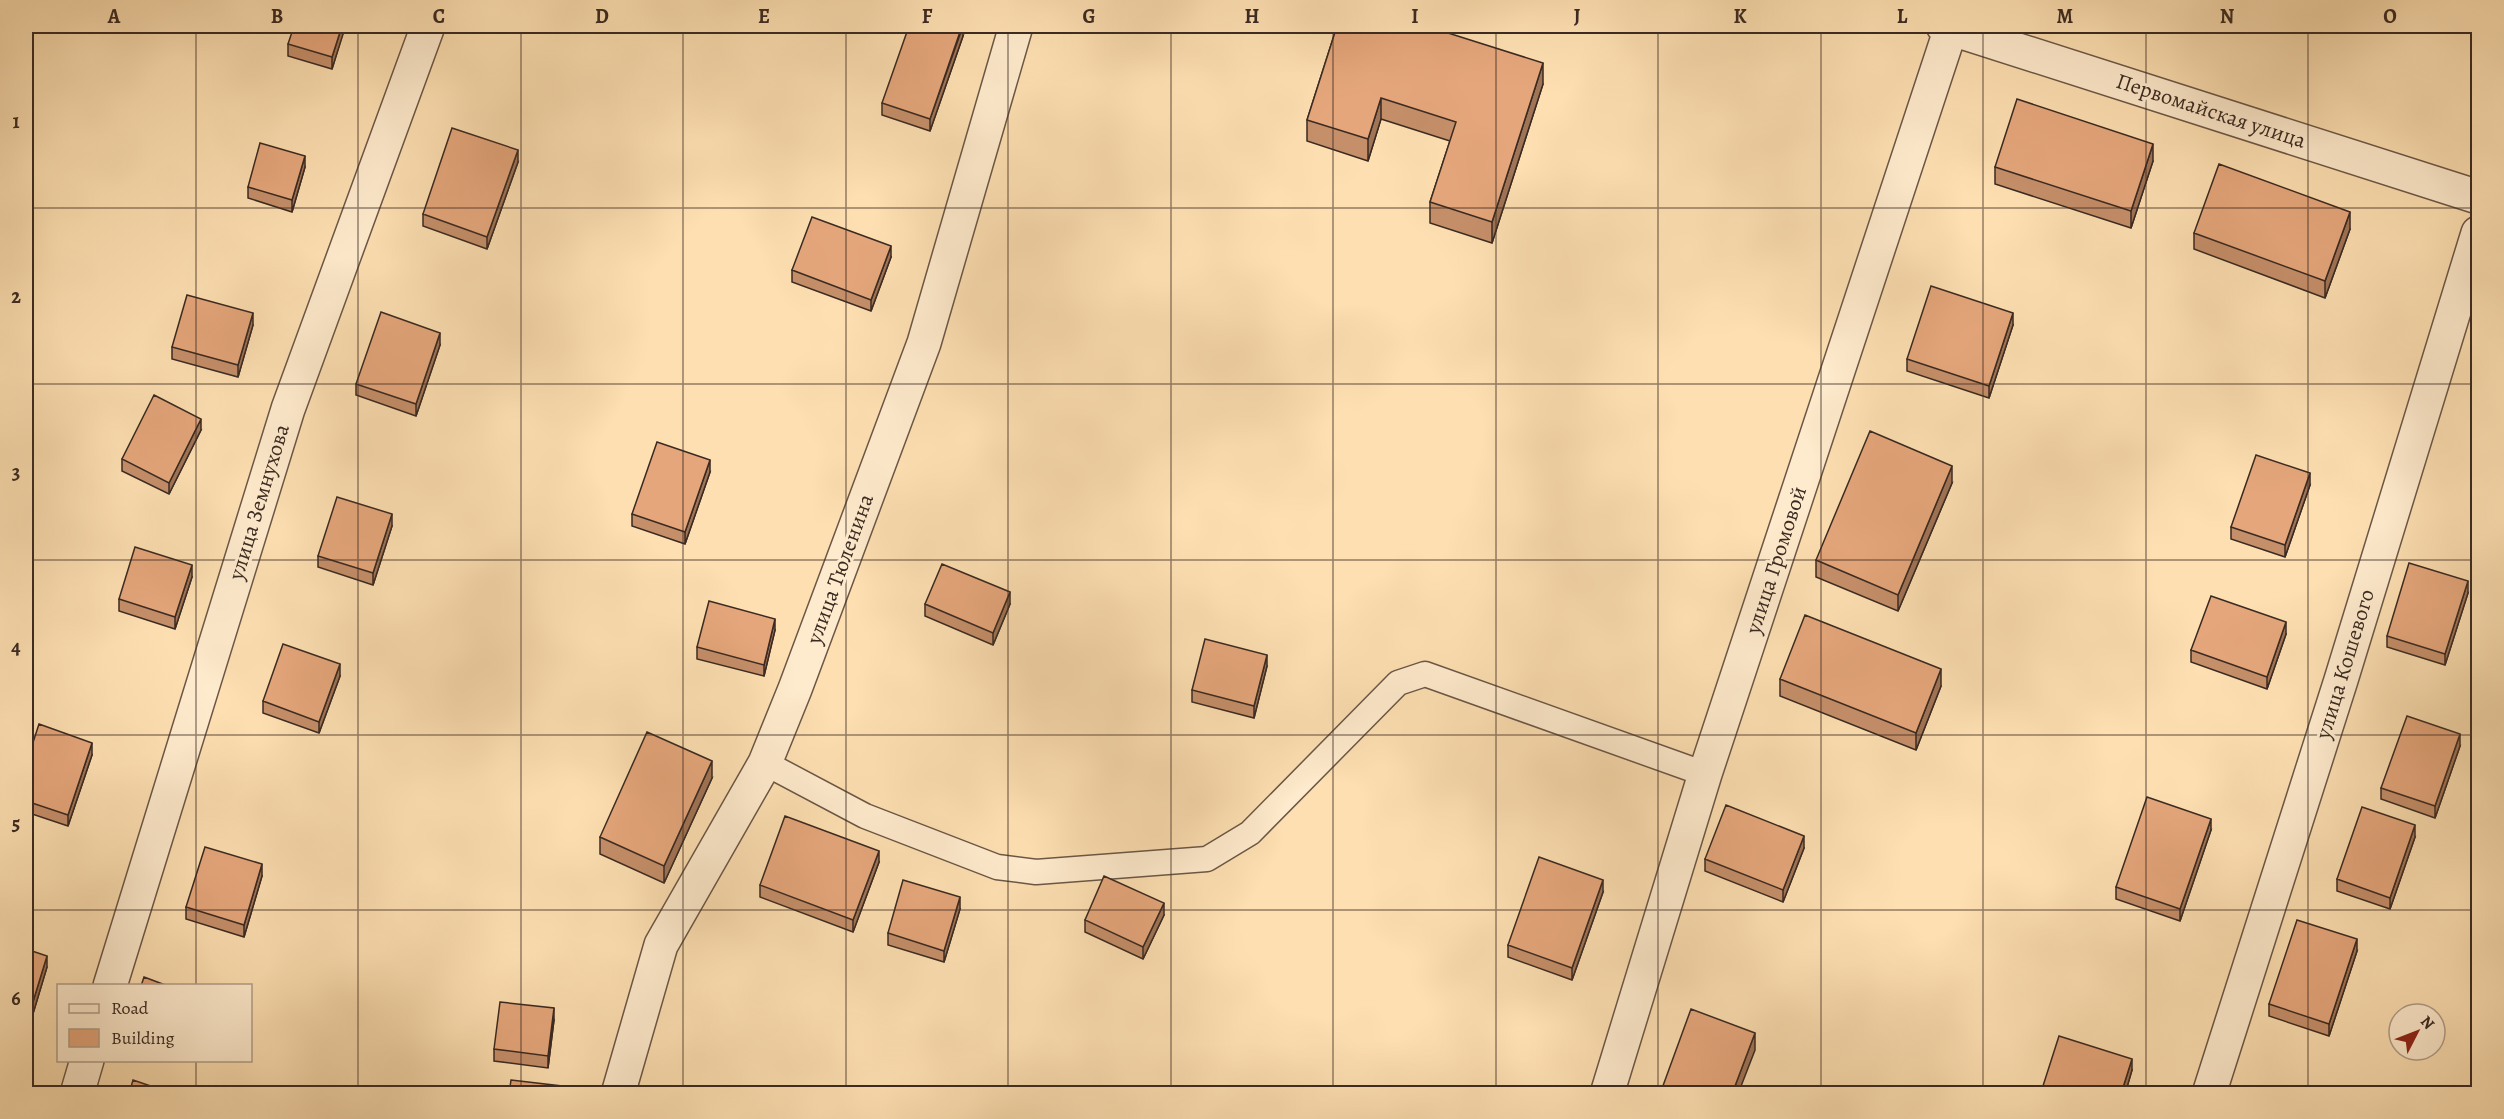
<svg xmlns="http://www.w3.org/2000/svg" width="2504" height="1119" font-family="Alegreya,serif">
<rect width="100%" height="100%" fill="#fddfb1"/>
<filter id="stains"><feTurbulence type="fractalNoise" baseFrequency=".00333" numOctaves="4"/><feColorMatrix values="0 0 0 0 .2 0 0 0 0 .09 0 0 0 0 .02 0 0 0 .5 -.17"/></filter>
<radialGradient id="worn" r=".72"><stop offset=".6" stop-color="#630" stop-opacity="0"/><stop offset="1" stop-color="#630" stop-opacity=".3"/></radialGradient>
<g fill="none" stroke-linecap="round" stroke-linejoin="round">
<g stroke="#6b5746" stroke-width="27">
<path id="lane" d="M765,763l100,53 132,51 39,5 171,-13 43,-26 148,-150 27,-9 280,100"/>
</g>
<g stroke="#6b5746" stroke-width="36">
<path id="street" d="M1943,26l535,171
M110,986l178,-577 140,-383
M77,1094l10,-34
M618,1094l43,-149 104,-182 30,-74 129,-346 92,-317
M1607,1094l98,-320 246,-746
M2209,1094l132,-414 137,-447"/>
</g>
<use href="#lane" stroke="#feeacc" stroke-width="24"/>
<use href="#street" stroke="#feeacc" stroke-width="33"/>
</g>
<path fill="#c58f6a" stroke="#3a2a22" stroke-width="1.5" d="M345,26l-13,43 -44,-13v-12z
M1337,26l206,58 -51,159 -62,-20v-21l20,-61 -69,-22 -13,42 -61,-20v-21z
M963,36l-33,95 -48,-16v-12z
M2153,161l-22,67 -136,-44v-17z
M518,162l-31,87 -64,-23v-12z
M305,167l-13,45 -44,-14v-11z
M2350,229l-25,69 -131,-49v-16z
M891,257l-20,54 -79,-29v-12z
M253,325l-15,52 -66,-18v-12z
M2013,325l-24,73 -82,-27v-12z
M440,345l-24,71 -60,-21v-11z
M201,430l-32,64 -47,-23v-12z
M710,472l-25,72 -53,-18v-12z
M1952,483l-54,128 -82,-34v-17z
M2310,485l-25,72 -54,-18v-12z
M392,526l-19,59 -55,-18v-11z
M192,577l-17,52 -56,-18v-12z
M2468,593l-23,72 -58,-18v-11z
M925,604h85l-17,41 -68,-29z
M775,630l-11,46 -67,-17v-12z
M2286,634l-19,55 -76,-27v-12z
M1267,666l-13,52 -62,-16v-12z
M340,676l-21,57 -56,-20v-12z
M1780,679l161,7 -25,64 -136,-54z
M2460,746l-25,72 -54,-19v-11z
M92,755l-24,71 -42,-14v-48z
M712,778l-48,105 -64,-29v-17z
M2211,830l-31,91 -64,-22v-12z
M2415,837l-25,72 -53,-18v-12z
M1804,848l-21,54 -78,-31v-12z
M879,862l-26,70 -93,-35v-12z
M262,876l-18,61 -58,-18v-12z
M1603,892l-31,88 -64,-23v-12z
M960,909l-16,53 -56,-17v-12z
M1164,915l-21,44 -58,-27v-12z
M26,949l21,18 -15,50 -6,-2z
M2357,951l-28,85 -60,-20v-12z
M554,1020l-6,48 -54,-7v-12z
M2132,1070l-7,24h-83v-5z"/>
<path fill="#a07456" stroke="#3a2a22" stroke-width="1.5" d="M342,26h3v2l-13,41v-12z
M963,26v10l-33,95v-12z
M1543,63v21l-51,159v-21z
M1381,98v21l-13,42v-22z
M2153,144v17l-22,67v-17z
M518,150v12l-31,87v-12z
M305,156v11l-13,45v-12z
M2350,212v17l-25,69v-17z
M891,246v11l-20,54v-11z
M253,313v12l-15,52v-12z
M2013,313v12l-24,73v-12z
M440,333v12l-24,71v-12z
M201,419v11l-32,64v-11z
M710,460v12l-25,72v-12z
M1952,466v17l-54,128v-16z
M2310,473v12l-25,72v-12z
M392,514v12l-19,59v-12z
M192,565v12l-17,52v-12z
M2468,581v12l-23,72v-11z
M1010,592v12l-17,41v-12z
M775,619v11l-11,46v-11z
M2286,622v12l-19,55v-12z
M1267,655v11l-13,52v-12z
M340,664v12l-21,57v-11z
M1941,669v17l-25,64v-17z
M2460,734v12l-25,72v-12z
M92,743v12l-24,71v-11z
M712,761v17l-48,105v-17z
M2211,819v11l-31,91v-12z
M2415,825v12l-25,72v-11z
M1804,836v12l-21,54v-12z
M879,851v11l-26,70v-12z
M262,864v12l-18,61v-12z
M1603,880v12l-31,88v-12z
M960,897v12l-16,53v-11z
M1164,903v12l-21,44v-12z
M2357,939v12l-28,85v-12z
M47,956v11l-15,50v-12z
M554,1008v12l-6,48v-12z
M1755,1033v17l-17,44h-6z
M2132,1059v11l-7,24h-4z"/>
<path fill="#e5a67b" stroke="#3a2a22" stroke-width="1.5" d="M294,26h48l-10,31 -44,-13z
M909,26h53l-32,93 -48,-16z
M1337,26h89l117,37 -51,159 -62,-20 26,-80 -75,-24 -13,41 -61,-19z
M2017,99l136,45 -22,67 -136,-44z
M452,128l66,22 -31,87 -64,-23z
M260,143l45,13 -13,44 -44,-13z
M2219,164l131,48 -25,69 -131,-48z
M812,217l79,29 -20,54 -79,-30z
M1931,286l82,27 -24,73 -82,-27z
M187,295l66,18 -15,52 -66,-18z
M381,312l59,21 -24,71 -60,-20z
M154,395l47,24 -32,64 -47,-24z
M1870,431l82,35 -54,129 -82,-35z
M657,442l53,18 -25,72 -53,-18z
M2256,455l54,18 -25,72 -54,-18z
M337,497l55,17 -19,59 -55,-17z
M135,547l57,18 -17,52 -56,-18z
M2409,563l59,18 -23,73 -58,-18z
M942,564l68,28 -17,41 -68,-29z
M2211,596l75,26 -19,55 -76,-27z
M709,601l66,18 -11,46 -67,-18z
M1805,615l136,54 -25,64 -136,-54z
M1205,639l62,16 -13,51 -62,-16z
M283,644l57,20 -21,58 -56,-21z
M2407,716l53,18 -25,72 -54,-18z
M39,724l53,19 -24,72 -42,-14v-37z
M647,732l65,29 -48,105 -64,-29z
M2147,797l64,22 -31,90 -64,-22z
M1726,805l78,31 -21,54 -78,-31z
M2362,807l53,18 -25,73 -53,-19z
M785,816l94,35 -26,69 -93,-35z
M205,847l57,17 -18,61 -58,-18z
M1539,857l64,23 -31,88 -64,-23z
M1104,876l60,27 -21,44 -58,-27z
M903,880l57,17 -16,54 -56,-18z
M2297,920l60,19 -28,85 -60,-20z
M26,949l21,7 -15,49 -6,-2z
M144,977l24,9h-27z
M500,1002l54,6 -6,48 -54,-7z
M1691,1009l64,24 -23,61h-72z
M2059,1036l73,23 -11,35h-65l-14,-5z
M133,1080l41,14h-45z
M511,1080l68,8v6h-70z
M2270,1090l12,4h-14z"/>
<path fill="none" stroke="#3a2a22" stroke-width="1.5" stroke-opacity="0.55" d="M196,26v960M358,26v1068M521,26v1068M683,26v1068M846,26v1068M1008,26v1068M1171,26v1068M1333,26v1068M1496,26v1068M1658,26v1068M1821,26v1068M1983,26v1068M2146,26v1068M2308,26v1068M26,208h2452M26,384h2452M26,560h2452M26,735h2452M26,910h2452M196,1060v34"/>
<g text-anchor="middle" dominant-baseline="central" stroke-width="6" stroke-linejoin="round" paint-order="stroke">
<g font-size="22" fill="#3a2a22" stroke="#feeacc">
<text transform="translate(2211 111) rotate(18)">Первомайская улица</text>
<text transform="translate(259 502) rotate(-73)">улица Земнухова</text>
<text transform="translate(1776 560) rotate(-72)">улица Громовой</text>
<text transform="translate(840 569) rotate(-70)">улица Тюленина</text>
<text transform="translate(2345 664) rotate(-73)">улица Кошевого</text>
</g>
</g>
<rect width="2504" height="1119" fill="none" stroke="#fddfb1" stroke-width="66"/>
<rect x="57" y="984" width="195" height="78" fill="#feeacc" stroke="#b09d88" stroke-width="1.5"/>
<rect x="69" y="1004" width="30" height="9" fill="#feeacc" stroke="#b09d88" stroke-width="1.5"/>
<text x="111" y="1014" font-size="18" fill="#3a2a22">Road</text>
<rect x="69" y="1029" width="30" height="18" fill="#e5a67b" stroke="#b09d88" stroke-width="1.5"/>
<text x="111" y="1044" font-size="18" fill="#3a2a22">Building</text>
<g transform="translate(2417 1032) rotate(48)"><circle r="28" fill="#feeacc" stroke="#b09d88" stroke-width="1.5"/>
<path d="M0-4.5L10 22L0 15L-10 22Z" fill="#8f2418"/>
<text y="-9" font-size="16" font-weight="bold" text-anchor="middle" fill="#3a2a22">N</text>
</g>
<rect x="33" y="33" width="2438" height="1053" fill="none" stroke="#3a2a22" stroke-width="2"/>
<g font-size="20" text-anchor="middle" font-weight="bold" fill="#3a2a22">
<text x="114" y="23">A</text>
<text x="277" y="23">B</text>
<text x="439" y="23">C</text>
<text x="602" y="23">D</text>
<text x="764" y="23">E</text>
<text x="927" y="23">F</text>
<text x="1089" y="23">G</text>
<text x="1252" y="23">H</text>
<text x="1415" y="23">I</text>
<text x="1577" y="23">J</text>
<text x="1740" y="23">K</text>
<text x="1902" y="23">L</text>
<text x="2065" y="23">M</text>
<text x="2227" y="23">N</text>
<text x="2390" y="23">O</text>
<text x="16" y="128">1</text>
<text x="16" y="303">2</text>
<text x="16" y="479">3</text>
<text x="16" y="654">4</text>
<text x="16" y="830">5</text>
<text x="16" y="1005">6</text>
</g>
<rect width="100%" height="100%" filter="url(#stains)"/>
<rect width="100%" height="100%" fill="url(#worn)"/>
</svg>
